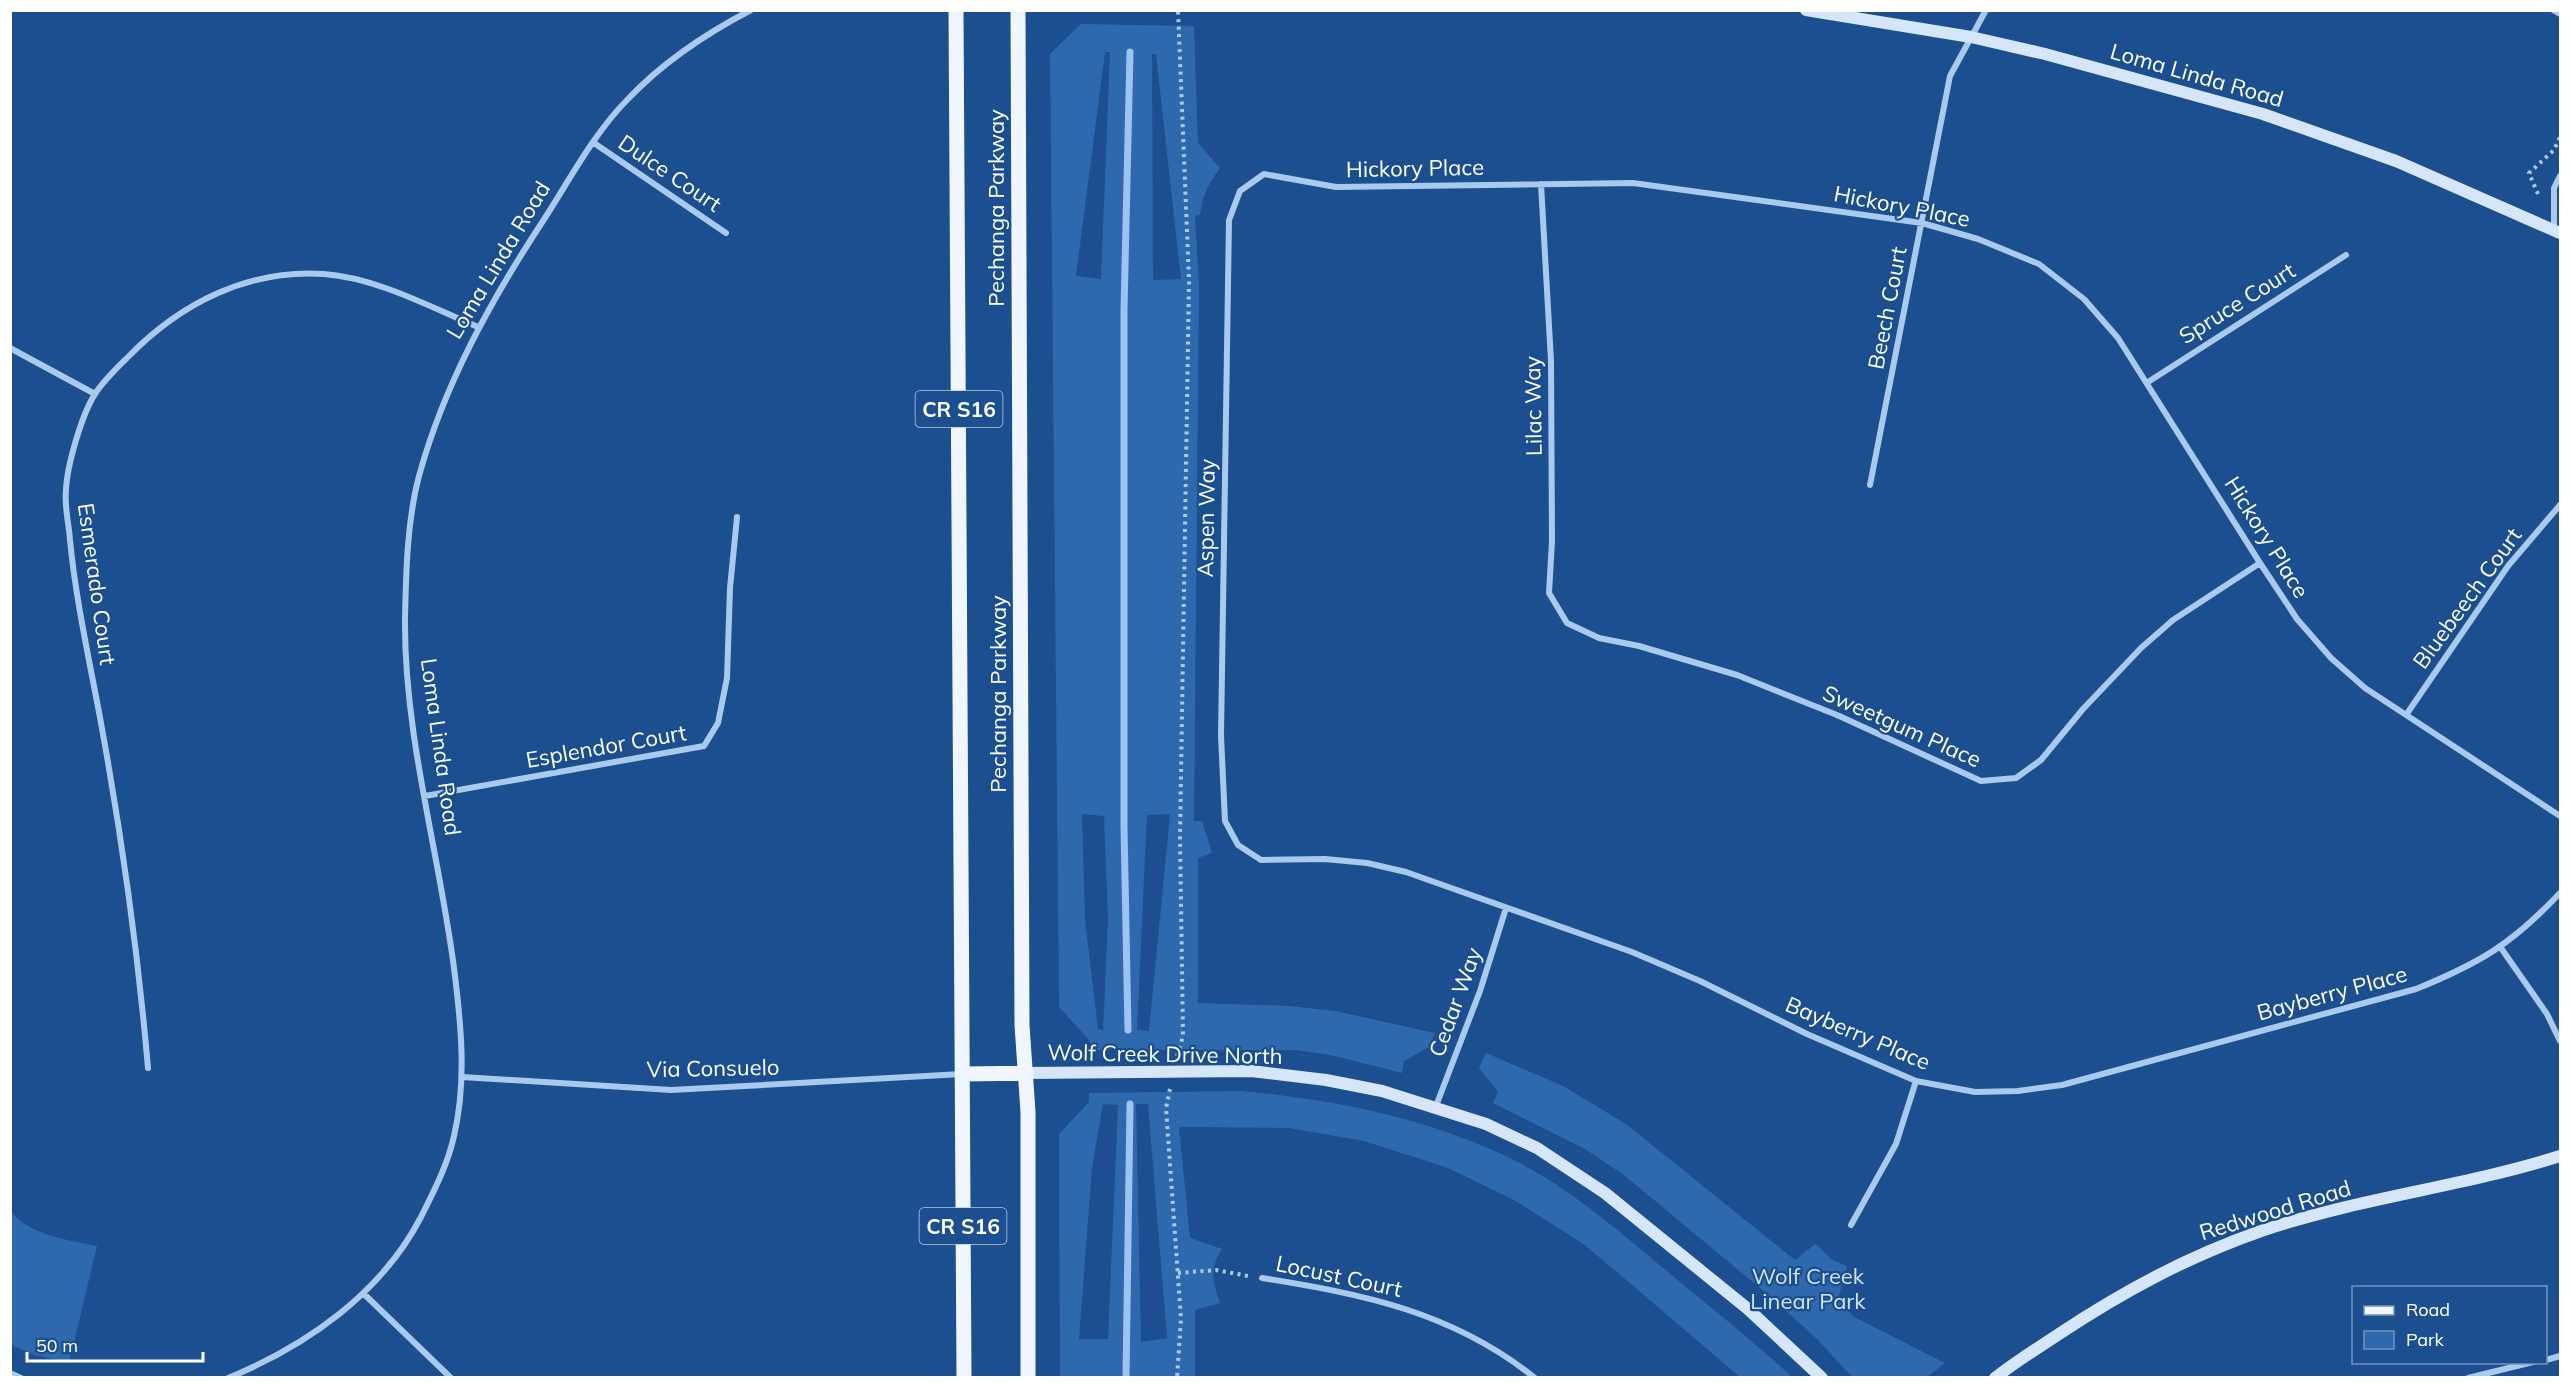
<svg xmlns="http://www.w3.org/2000/svg" width="2571" height="1388" font-family="Mulish,sans-serif">
<rect width="100%" height="100%" fill="#1b4f8f"/>
<path fill="#2e69ad" fill-rule="evenodd" d="M1081,24l113,2 4,117 22,25c-11,15 -18,28 -20,47l-5,1 4,68 -5,537h8l10,32 -14,5v145l91,3 46,5 100,22 -6,14 -25,14 -2,12 -72,-18 -33,-5h-207v-9l-31,-34 -9,-953zM1105,52h5l-9,227 -25,-3zM1152,54h4l25,225 -28,1zM1082,814l22,2 4,104 -5,110 -5,-1 -13,-110zM1170,814l-21,217 -12,-1 10,-215z
M1486,1053l77,33 63,38 169,136 20,-16 18,16 14,6 -9,34 16,17 91,46 -18,14h-75l-34,-37 -46,-42 -148,-123 -39,-26 -92,-46 5,-11 -19,-24z
M1240,1091c92,8 183,26 268,66 62,30 114,77 166,120 40,33 80,65 118,100h-52l-155,-132 -71,-45 -66,-32 -84,-27 -75,-13 -110,-1 11,111 32,11c-13,20 -9,33 -2,54l-25,7v67h-135l-1,-243 30,-32v-9zM1103,1104l15,1 -10,234h-29l13,-171zM1136,1104h12l19,234 -26,4z
M11,1211c17,24 57,29 86,35l-28,117 -34,-8 -24,-10z"/>
<g fill="none" stroke-linecap="round" stroke-linejoin="round">
<path stroke="#9cc4f0" stroke-width="7" d="M1128,1030l-4,-203v-517l6,-258
M1126,1378l4,-274"/>
<path stroke="#a9c9ee" stroke-width="4" stroke-dasharray="3 4.5" stroke-linecap="butt" d="M2538,194l-9,-21 25,-23 6,-13
M1177,1056l6,-20 -3,-199 9,-557 -11,-270
M1170,1089l-4,19 15,211 -4,59
M1178,1273l38,-3 32,6"/>
<path stroke="#a9c9ee" stroke-width="6" d="M2553,10l7,4
M594,143l132,90
M1541,184l10,177 1,180 -3,52 18,30 32,15 40,8 98,29 100,40 144,66 35,-3 25,-18 42,-51 58,-61 32,-28 87,-57
M2554,230v-42l6,-12
M10,348l85,46
M2148,382l198,-127
M1870,485l80,-409 36,-66
M2406,715l102,-149 52,-61
M425,796l279,-50 14,-23 9,-45 3,-90 7,-71
M2560,816l-195,-128 -34,-30 -34,-39 -37,-56 -142,-225 -34,-39 -45,-35 -61,-25 -56,-16 -289,-40 -297,4 -72,-13 -24,17 -11,29 -8,516 4,85 13,24 23,15 64,-1 42,4 39,9 226,80 68,29 107,53 109,47 59,11 43,-1 44,-6 354,-96c64,-26 96,-45 144,-96
M2501,948l46,66 13,27
M148,1068c-10,-116 -26,-230 -47,-345 -11,-60 -25,-121 -31,-183 -1,-16 -6,-34 -4,-50 1,-25 16,-76 29,-96 9,-14 23,-27 34,-38 52,-53 119,-87 195,-82 53,4 106,33 154,53
M462,1077l209,13 291,-16
M1436,1106l44,-115 26,-83
M1851,1225l45,-81 20,-63
M1262,1278c101,16 191,34 273,100
M364,1294l87,84
M2546,1360l14,-4
M10,1373l11,5
M228,1378c78,-32 153,-84 193,-161 13,-26 27,-53 33,-81 13,-55 7,-113 0,-168 -15,-116 -50,-232 -49,-349 1,-46 2,-98 14,-143 25,-91 71,-174 122,-252 27,-41 52,-90 87,-125 36,-38 77,-65 123,-89
M2468,1378l65,-16"/>
<path stroke="#d6e6fa" stroke-width="12" d="M1806,10l165,27 74,17 218,60 133,47 164,72
M1026,1073l225,-2 75,9 56,11 104,33 51,24 68,45 143,116 74,69
M1995,1378c20,-16 43,-30 64,-44 65,-43 128,-77 202,-103 97,-33 201,-44 299,-75"/>
<path stroke="#f0f6ff" stroke-width="15" d="M956,10l8,1368
M1018,10l4,1015 6,87v266
M964,1074l62,-1"/>
</g>
<g text-anchor="middle" dominant-baseline="central" stroke-width="4.5" stroke-linejoin="round" paint-order="stroke">
<g fill="#1b4f8f" stroke="#bbcadd" stroke-width="1.5">
<rect x="915.5" y="391" width="87" height="36" rx="4.5"/>
<rect x="919.5" y="1208" width="87" height="36" rx="4.5"/>
</g>
<g font-size="21" font-weight="bold" fill="#fff">
<text x="959" y="409">CR S16</text>
<text x="963" y="1226">CR S16</text>
</g>
<g font-size="22" fill="#fff" stroke="#1b4f8f">
<text transform="translate(2197 75) rotate(16)">Loma Linda Road</text>
<text transform="translate(1415 168) rotate(-1)">Hickory Place</text>
<text transform="translate(670 173) rotate(34)">Dulce Court</text>
<text transform="translate(1902 206) rotate(11)">Hickory Place</text>
<text transform="translate(996 208) rotate(-90)">Pechanga Parkway</text>
<text transform="translate(498 260) rotate(-59)">Loma Linda Road</text>
<text transform="translate(2237 303) rotate(-32)">Spruce Court</text>
<text transform="translate(1887 308) rotate(-79)">Beech Court</text>
<text transform="translate(1533 406) rotate(-91)">Lilac Way</text>
<text transform="translate(1206 518) rotate(-89)">Aspen Way</text>
<text transform="translate(2267 537) rotate(58)">Hickory Place</text>
<text transform="translate(97 584) rotate(82)">Esmerado Court</text>
<text transform="translate(2467 598) rotate(-54)">Bluebeech Court</text>
<text transform="translate(998 694) rotate(-90)">Pechanga Parkway</text>
<text transform="translate(1902 726) rotate(24)">Sweetgum Place</text>
<text transform="translate(606 746) rotate(-10)">Esplendor Court</text>
<text transform="translate(441 747) rotate(82)">Loma Linda Road</text>
<text transform="translate(2332 993) rotate(-15)">Bayberry Place</text>
<text transform="translate(1455 1002) rotate(-70)">Cedar Way</text>
<text transform="translate(1858 1033) rotate(23)">Bayberry Place</text>
<text transform="translate(1165 1054) rotate(1)">Wolf Creek Drive North</text>
<text transform="translate(713 1068) rotate(-1)">Via Consuelo</text>
<text transform="translate(2275 1210) rotate(-17)">Redwood Road</text>
<text transform="translate(1339 1276) rotate(12)">Locust Court</text>
</g>
<g font-size="22" fill="#cfe3fa" stroke="#1b4f8f">
<text x="1808" y="1276">Wolf Creek<tspan x="1808" dy="25">Linear Park</tspan></text>
</g>
</g>
<rect width="2571" height="1388" fill="none" stroke="#ffffff" stroke-width="24"/>
<rect x="2352" y="1286" width="195" height="78" fill="#1b4f8f" stroke="#7695bc" stroke-width="1.5"/>
<rect x="2364" y="1306" width="30" height="9" fill="#f0f6ff" stroke="#7695bc" stroke-width="1.5"/>
<text x="2406" y="1316" font-size="18" fill="#ffffff">Road</text>
<rect x="2364" y="1331" width="30" height="18" fill="#2e69ad" stroke="#7695bc" stroke-width="1.5"/>
<text x="2406" y="1346" font-size="18" fill="#ffffff">Park</text>
<path d="M27 1352v9h176v-9" fill="none" stroke="#ffffff" stroke-width="3"/>
<text x="36" y="1352" font-size="18" fill="#ffffff" stroke="#1b4f8f" stroke-width="4.5" paint-order="stroke">50 m</text>
</svg>
